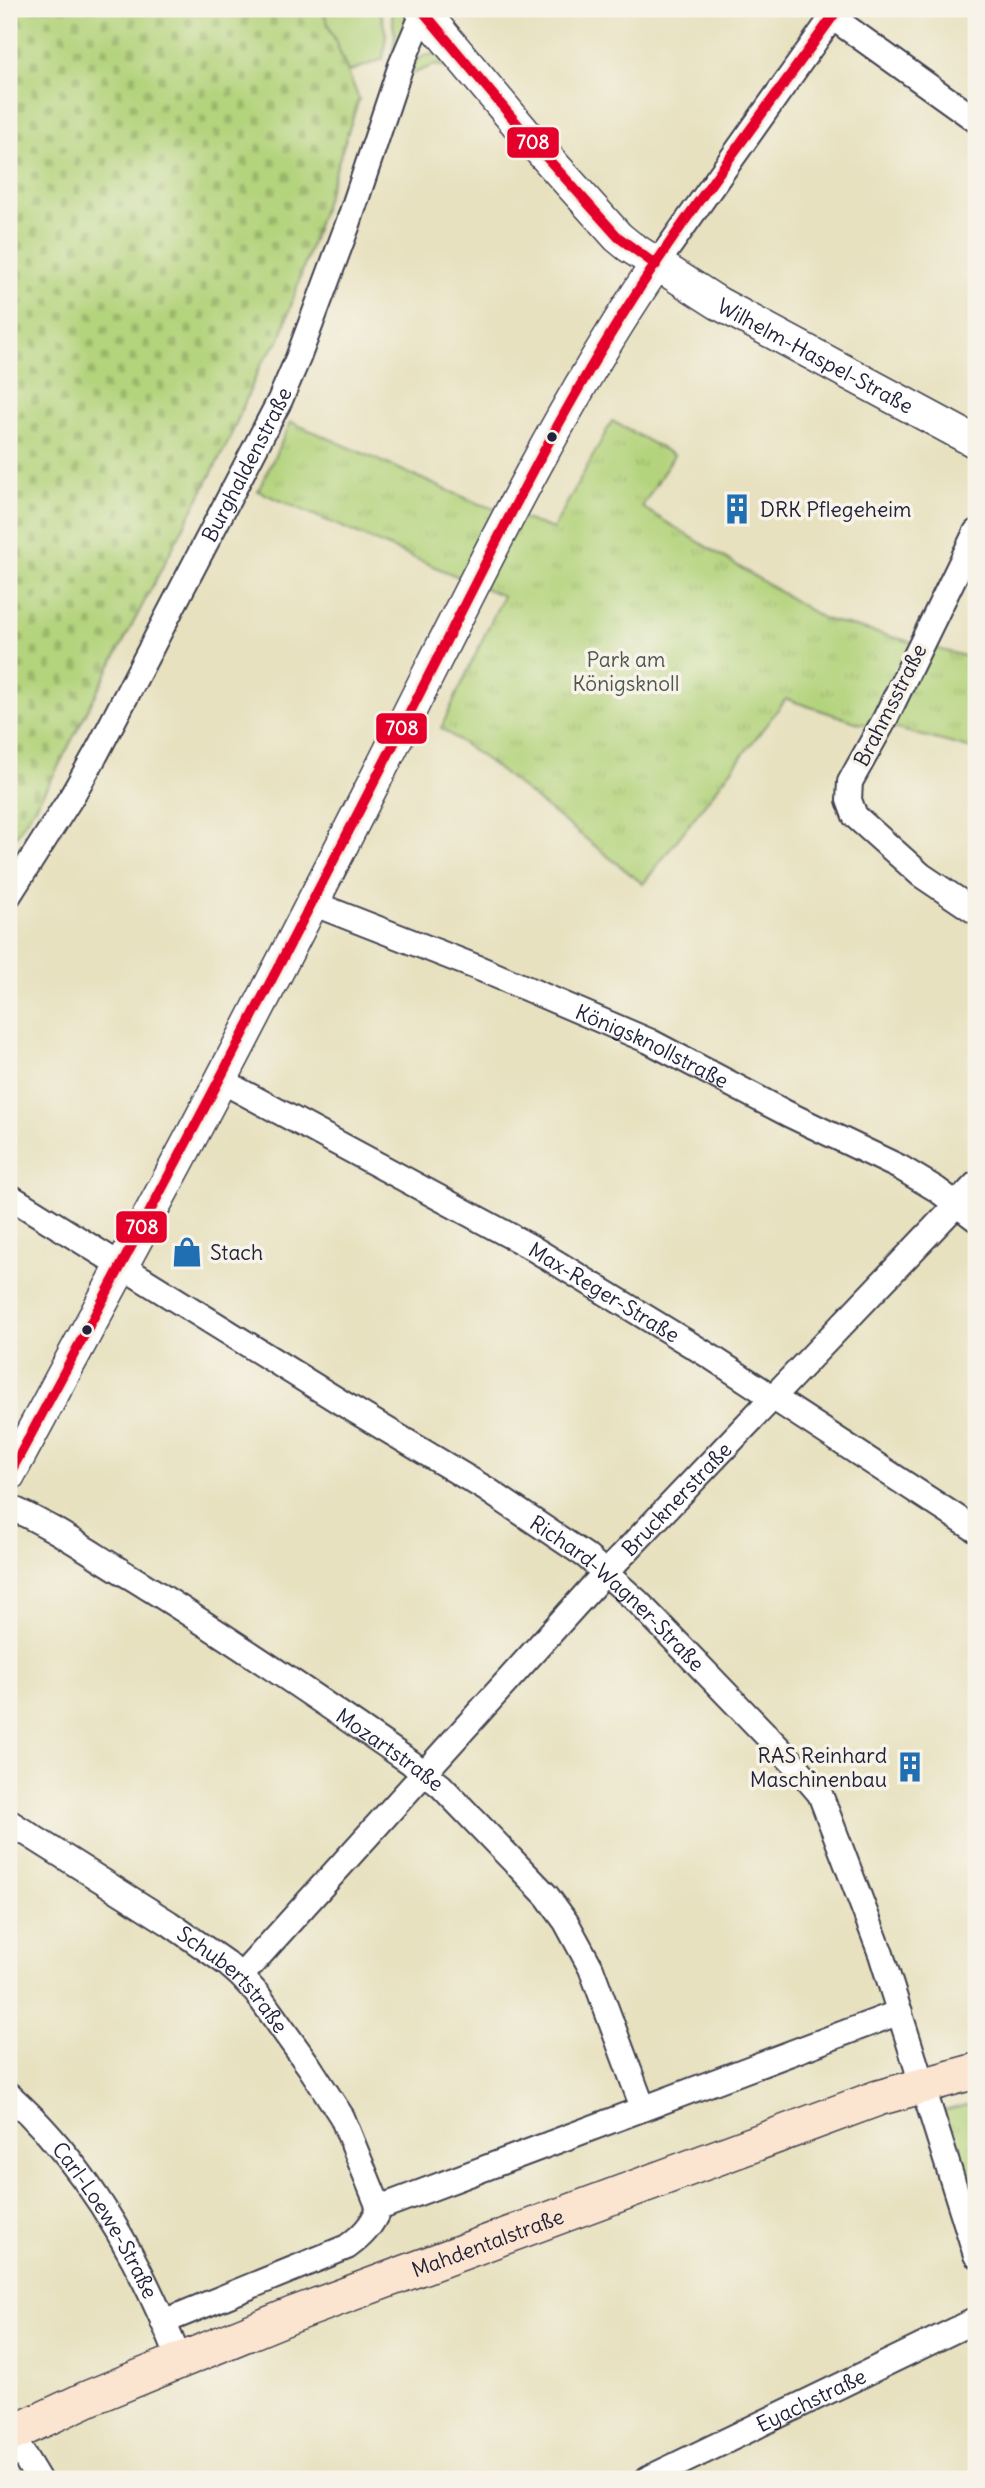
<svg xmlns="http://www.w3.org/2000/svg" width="985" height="2488" font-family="Delius,sans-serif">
<defs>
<pattern id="cemetery-stones" width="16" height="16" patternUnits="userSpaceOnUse" patternTransform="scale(1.75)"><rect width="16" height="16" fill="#b3d37b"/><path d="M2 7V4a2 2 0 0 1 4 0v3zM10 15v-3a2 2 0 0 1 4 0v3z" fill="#9ab56b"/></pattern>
<pattern id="park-tufts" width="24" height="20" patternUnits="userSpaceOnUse" patternTransform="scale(1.75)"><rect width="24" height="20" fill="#b3d37b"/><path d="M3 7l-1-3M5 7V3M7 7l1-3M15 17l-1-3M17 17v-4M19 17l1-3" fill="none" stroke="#9ab56b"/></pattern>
</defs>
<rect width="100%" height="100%" fill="#f7f3e8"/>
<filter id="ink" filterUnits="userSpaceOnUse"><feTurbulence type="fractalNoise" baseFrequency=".0143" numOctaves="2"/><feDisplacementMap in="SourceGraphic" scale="14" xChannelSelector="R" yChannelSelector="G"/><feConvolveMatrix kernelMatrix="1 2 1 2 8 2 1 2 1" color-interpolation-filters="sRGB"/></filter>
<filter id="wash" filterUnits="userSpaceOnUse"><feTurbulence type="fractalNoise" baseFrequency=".00686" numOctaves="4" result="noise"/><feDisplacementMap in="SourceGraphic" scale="28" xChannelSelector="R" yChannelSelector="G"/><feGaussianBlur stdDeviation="1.57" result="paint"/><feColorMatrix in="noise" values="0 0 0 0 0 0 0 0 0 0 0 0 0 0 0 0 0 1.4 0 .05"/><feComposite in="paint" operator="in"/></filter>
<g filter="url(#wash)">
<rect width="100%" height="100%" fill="#e7e1bf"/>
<path fill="#b3d37b" stroke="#6a7a5b" stroke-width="2" d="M322,9h58l6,26 -3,24 -35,13z
M391,9h13c7,17 -3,33 -12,48l3,-21z
M436,54l7,3 11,11 -20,-3 -27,11c6,-14 12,-21 29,-22z"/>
<path fill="url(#cemetery-stones)" stroke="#6a7a5b" stroke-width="2" d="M9,9h313l37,90 -79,240 -19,25 -32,76 -179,342 -41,65z"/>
<path fill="url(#park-tufts)" stroke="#6a7a5b" stroke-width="2" d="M612,421l62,34 -32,52 182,112 152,40v91l-79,-21 -38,-6 -73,-24 -143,185 -154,-122 -48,-34 62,-132 -245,-105 33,-69 186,81 76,26z
M976,2103v116l-33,-108z"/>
</g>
<g filter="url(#ink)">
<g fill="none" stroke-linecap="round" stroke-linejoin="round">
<g stroke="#403f4f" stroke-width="28">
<g id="minor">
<path d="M832,17l144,103"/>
<path d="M656,265l182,-256"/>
<path d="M976,532l-91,187 -35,63 -1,18 6,16 66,59 55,37"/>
<path id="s1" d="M9,895l63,-99 25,-44 183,-352 18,-42 50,-134 53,-159 24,-56"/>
<path id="s2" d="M312,903l169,66 168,72 139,73 113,54 35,21 40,30"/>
<path id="s3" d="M220,1080l309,166 182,111 265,173"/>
<path id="s4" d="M9,1196l333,207 144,86 100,67 52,46 158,164 24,28 61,160 95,301"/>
<path id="s5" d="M9,1507c44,19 83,47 125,72 94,58 185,120 276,183l31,24 106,110 19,26 25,46 52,140"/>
<path id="s6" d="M9,1822l160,101 57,40 15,13 17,19 51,71 33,51 37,91"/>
<path id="s7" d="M241,1976l352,-390 383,-402"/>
<path id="s8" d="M9,2095c79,70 133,169 171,267"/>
<path d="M163,2322l184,-75c15,-11 25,-21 32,-39l521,-196"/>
<path d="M11,2434l27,45"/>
<path id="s9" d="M647,2479l329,-159"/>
</g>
</g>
<g stroke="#403f4f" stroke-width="35">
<g id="tertiary">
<path id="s10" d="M421,9l109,130 88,98 11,9 89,57 258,139"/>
<path d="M9,1475c52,-97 105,-194 157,-291 69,-128 134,-257 200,-386 92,-180 177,-366 290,-533"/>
</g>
</g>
<g stroke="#403f4f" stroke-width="38">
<g id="secondary">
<path id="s11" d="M9,2435l80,-37 203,-83 586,-217 98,-27"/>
</g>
</g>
<use href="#minor" stroke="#fff" stroke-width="24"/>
<use href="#tertiary" stroke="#fff" stroke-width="32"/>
<use href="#secondary" stroke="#fce5d0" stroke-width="35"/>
<g stroke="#f7f3e8" stroke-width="16">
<path id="bus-1" d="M421,9l109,130 88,98 38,28
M9,1475c129,-239 255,-479 379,-720 77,-148 147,-300 235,-441 66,-105 143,-204 215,-305"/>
</g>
<use href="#bus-1" stroke="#e4002b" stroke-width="10"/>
</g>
</g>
<defs>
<g id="building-bare" transform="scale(2.415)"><path d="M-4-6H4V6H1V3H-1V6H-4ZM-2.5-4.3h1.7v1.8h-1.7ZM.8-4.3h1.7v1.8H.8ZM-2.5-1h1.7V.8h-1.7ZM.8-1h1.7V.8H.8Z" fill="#1f6fb2" stroke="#f7f3e8" stroke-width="2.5" paint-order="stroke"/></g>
<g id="shop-bare" transform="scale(2.415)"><path d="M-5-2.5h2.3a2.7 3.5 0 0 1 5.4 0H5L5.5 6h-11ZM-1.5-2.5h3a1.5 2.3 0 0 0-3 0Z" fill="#1f6fb2" stroke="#f7f3e8" stroke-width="2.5" paint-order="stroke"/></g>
</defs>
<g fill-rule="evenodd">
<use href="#building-bare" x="737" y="509"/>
<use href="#shop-bare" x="187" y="1252"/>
<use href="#building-bare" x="910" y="1767"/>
</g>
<g fill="#22223b" stroke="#f7f3e8" stroke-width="2.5">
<circle cx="552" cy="437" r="6"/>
<circle cx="87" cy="1330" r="6"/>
</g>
<g text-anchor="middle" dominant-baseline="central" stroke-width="7" stroke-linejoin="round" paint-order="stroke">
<g font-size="21" fill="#22223b" stroke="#f7f3e8">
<text stroke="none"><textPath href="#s10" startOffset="532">Wilhelm-Haspel-Straße</textPath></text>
<text stroke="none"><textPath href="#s1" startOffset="492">Burghaldenstraße</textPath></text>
<text transform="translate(890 705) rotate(-63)">Brahmsstraße</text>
<text stroke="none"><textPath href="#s2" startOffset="369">Königsknollstraße</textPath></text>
<text stroke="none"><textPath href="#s3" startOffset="439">Max-Reger-Straße</textPath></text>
<text stroke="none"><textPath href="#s7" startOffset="646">Brucknerstraße</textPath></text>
<text stroke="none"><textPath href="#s4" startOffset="728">Richard-Wagner-Straße</textPath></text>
<text stroke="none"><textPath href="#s5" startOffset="452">Mozartstraße</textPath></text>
<text stroke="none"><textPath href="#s6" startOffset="275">Schubertstraße</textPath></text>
<text stroke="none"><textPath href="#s8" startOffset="159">Carl-Loewe-Straße</textPath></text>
<text stroke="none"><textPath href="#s11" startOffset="516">Mahdentalstraße</textPath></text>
<text stroke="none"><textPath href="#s9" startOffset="182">Eyachstraße</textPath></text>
</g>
<g font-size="21" fill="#22223b" stroke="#f7f3e8" text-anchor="start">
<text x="760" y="509">DRK Pflegeheim</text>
<text x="210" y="1252">Stach</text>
<text x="887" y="1755" text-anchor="end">RAS Reinhard<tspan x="887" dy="24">Maschinenbau</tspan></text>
</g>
<g font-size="21" fill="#4e574e" stroke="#f7f3e8">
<text x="626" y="659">Park am<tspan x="626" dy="24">Königsknoll</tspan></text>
</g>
</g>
<g stroke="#f7f3e8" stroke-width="2.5">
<rect x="506" y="126" width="54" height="33" rx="7" fill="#e4002b"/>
<rect x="375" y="712" width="53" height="33" rx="7" fill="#e4002b"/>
<rect x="115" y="1210" width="53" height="34" rx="7" fill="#e4002b"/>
</g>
<g font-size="19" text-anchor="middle" font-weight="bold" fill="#fff">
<text x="533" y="149">708</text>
<text x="402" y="735">708</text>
<text x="142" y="1234">708</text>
</g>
<rect width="985" height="2488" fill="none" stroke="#f7f3e8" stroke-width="35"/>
</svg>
